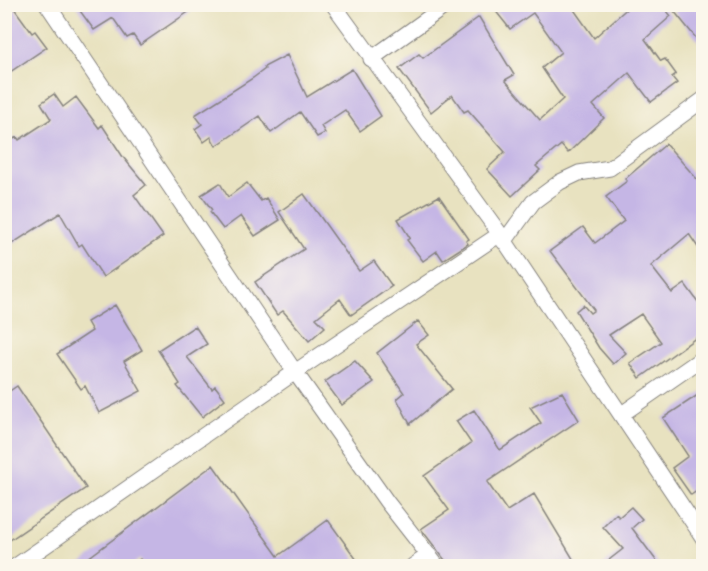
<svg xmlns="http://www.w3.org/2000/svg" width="708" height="571" font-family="'IM FELL French Canon',serif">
<rect width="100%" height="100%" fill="#fbf7ec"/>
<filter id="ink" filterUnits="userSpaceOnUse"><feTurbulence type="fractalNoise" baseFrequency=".0167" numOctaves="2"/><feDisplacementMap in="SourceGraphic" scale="12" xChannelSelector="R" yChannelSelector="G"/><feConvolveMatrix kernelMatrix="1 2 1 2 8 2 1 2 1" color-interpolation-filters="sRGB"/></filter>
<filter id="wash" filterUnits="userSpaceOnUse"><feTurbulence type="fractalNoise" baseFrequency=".008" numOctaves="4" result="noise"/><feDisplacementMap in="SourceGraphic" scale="24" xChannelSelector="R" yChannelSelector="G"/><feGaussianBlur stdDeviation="1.35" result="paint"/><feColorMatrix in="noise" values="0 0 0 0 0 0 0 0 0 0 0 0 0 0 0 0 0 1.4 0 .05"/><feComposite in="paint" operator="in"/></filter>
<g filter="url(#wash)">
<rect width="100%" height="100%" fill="#e8e2c0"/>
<g id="blocks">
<path fill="#c5b6e5" d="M4,4h7l21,29 3,-2 12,16 -43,29z
M75,4h125l-60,41 -7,-10 -6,3 -14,-20 -19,12z
M490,4h80l24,34 38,-34h29l10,12 -26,23 16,22 4,-2 11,15 -4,3 5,6 -26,19 -22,-29 -36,32 11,13 -36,35 -7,-8 -25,21 4,4 -28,26 -25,-27 18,-17 -37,-42 -4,2 -12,-17 -21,17 -32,-43 20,-15 4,4 56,-41 35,58 -9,5 35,40 23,-21 -21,-31 19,-16 -28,-39 -23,16z
M683,4h21v44l-30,-37z
M287,55l20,42 45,-28 29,47 -21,15 -15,-21 -24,16 4,7 -8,4 -17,-25 -29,21 -11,-17 -44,30 -5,-9 -7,5 -9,-13 7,-5 -7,-9 58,-37 12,-9 -1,-2z
M54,94l9,13 13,-10 23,31 3,-3 21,32 23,28 -12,10 29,41 -60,41 -21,-33 -3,2 -19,-33 -56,36v-105l13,-7 2,3 32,-21 -10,-16z
M666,144l38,43v69l-15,-22 -38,32 21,27 13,-9 19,26v22l-64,46 -10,-15 31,-21 -20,-28 -32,21 17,18 -13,11 -14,-16 -23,-37 7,-6 7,8 4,-3 -44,-59 33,-24 12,16 29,-22 -18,-24 21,-16 -2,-2z
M220,183l8,14 19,-14 14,18 5,-3 14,22 -25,16 -14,-20 -18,13 -13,-17 2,-2 -11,-15z
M304,194l55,77 15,-10 18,25 -41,29 -11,-16 -24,19 9,9 -16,14 -26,-30 -6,4 -22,-33 49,-33 -25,-37z
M439,196l30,43 -3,2 2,3 -25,16 -6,-9 -14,10 -16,-21 3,-2 -12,-19z
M115,305l27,45 -18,11 17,30 -42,22 -14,-27 -4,3 -24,-35 35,-23 -5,-9z
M418,321l11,14 -13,9 36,45 -42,35 -13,-25 7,-6 -27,-40z
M195,326l12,18 -20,13 25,32 3,-3 10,13 -23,18 -25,-31 3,-2 -22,-34z
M355,361l19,21 -32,23 -17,-23z
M17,386l69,102 -82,56v-149z
M704,391v95l-13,9 -19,-27 16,-12 -25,-38z
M562,392l17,28 -92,62 20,29 27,-17 44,73h-131l-2,-7 -24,-31 28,-19 -25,-34 47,-33 -15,-22 18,-11 26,40 41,-27 -11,-16z
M213,465l65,91 50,-36 34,47h-217l-5,-8 -10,8h-54z
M631,507l11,12 -10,9 29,39h-61l23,-18 -20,-22 13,-13 3,3z"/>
</g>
</g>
<g filter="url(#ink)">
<use href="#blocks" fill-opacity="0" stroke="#85827e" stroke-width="1.5"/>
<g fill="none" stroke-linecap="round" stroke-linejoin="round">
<g stroke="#85827e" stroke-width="17">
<path id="street" d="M47,4l248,368 92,130 50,64
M333,4l167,230 204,305
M371,59l77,-55
M504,242l29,-40 27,-20 19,-9 31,-5 94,-69
M622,414l82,-57
M16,566l279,-194 205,-138
M413,566l16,-11"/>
</g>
<use href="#street" stroke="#fff" stroke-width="15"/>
</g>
</g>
<rect width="708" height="571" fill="none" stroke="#fbf7ec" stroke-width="24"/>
</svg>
